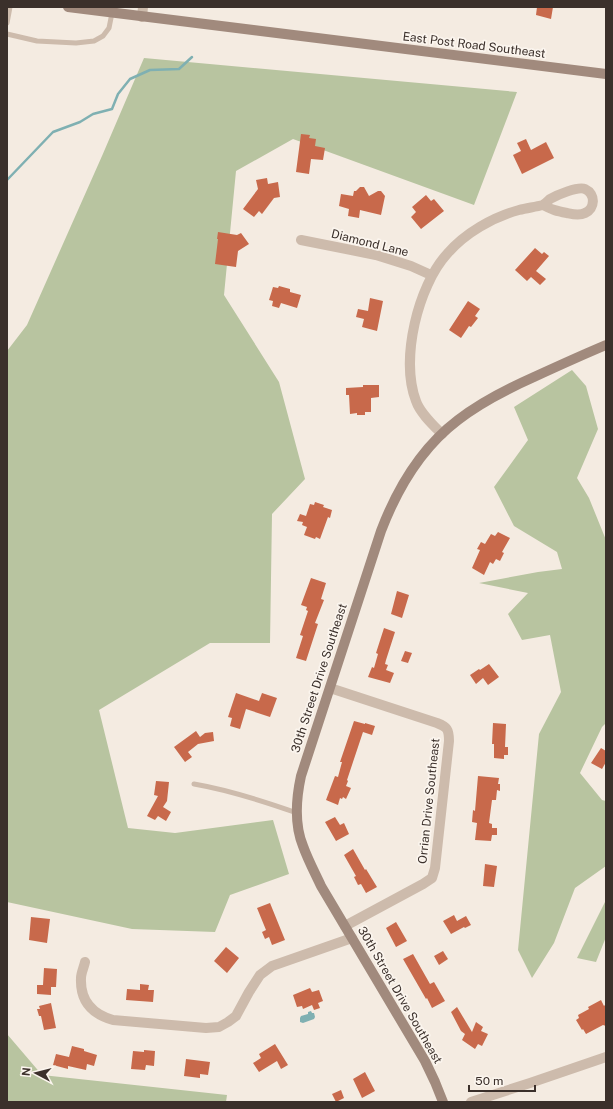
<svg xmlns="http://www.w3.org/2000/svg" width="613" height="1109" font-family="'Public Sans',sans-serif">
<rect width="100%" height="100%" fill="#f4ebe1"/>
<path fill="#b8c4a0" d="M144,58l373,34 -43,113 -181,-66 -57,32 -12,124 55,87 26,97 -33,35 -2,129h-60l-111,67 29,118 47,5 98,-13 16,54 -59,21 -15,37 -83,-3 -125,-27v-551l20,-26 75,-169z
M572,370l14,16 12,43 -21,49 12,20 17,42v183l-4,4 -22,46 22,27 4,1v65l-31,22 -21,55 -22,35 -14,-28 21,-216 22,-42 -11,-57 -28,5 -14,-26 20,-21 -49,-10 59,-11 24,-3 -5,-17 -43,-26 -20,-39 34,-47 -14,-33z
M606,900v37l-10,25 -19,-4z
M7,1034l35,41 185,20 -1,7h-219z"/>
<path fill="#7fb0b2" d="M311,1011l1,2h2l1,4 -1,2 -11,4 -3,-1v-4l1,-2 7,-2v-2z"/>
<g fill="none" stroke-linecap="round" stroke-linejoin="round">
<path stroke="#7fb0b2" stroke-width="2.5" d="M7,180l46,-48 27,-10 13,-8 19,-5 6,-15 12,-15 20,-9 29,-1 13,-12"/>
</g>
<path fill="#c8694b" d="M537,7h16l-2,12 -15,-4z
M301,134l9,1 -1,3 7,1 -1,7 10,2 -2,12 -12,-1 -2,15 -13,-2z
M526,139l5,11 15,-8 8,16 -32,16 -9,-19 8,-4 -4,-8z
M267,178l1,6 10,-2 2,15 -6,1 -12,16 -3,-3 -5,6 -11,-8 15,-20 -2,-9z
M360,187h4l5,9 9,-5h3l4,5 -4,19 -21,-5 -1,8 -11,-2 1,-7 -10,-3 2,-12 12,2 1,-5h2z
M426,195l5,6 3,-2 10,12 -23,18 -10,-12 5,-5 -4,-5z
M218,232l19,3 4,-2 8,11 -11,7 -2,16 -21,-3 3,-25h-1z
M535,248l7,6 2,-2 5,4 -13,15 10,8 -6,6 -9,-8 -4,4 -12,-11z
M279,286l11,3v3l11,3 -4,13 -16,-5 -2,5 -7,-2 1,-5 -4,-1 4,-13 5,1z
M370,298l13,3 -6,30 -15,-4 2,-8 -8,-2 2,-8 10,2z
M468,301l12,8 -5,7 3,2 -7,9 -2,-1 -8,12 -12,-8z
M363,385h16v12l-8,1v14h-6v3h-8v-2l-7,1 -1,-19h-3v-7l17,-1z
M315,502l9,3 -1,2 9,3 -2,8 -2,-1 -8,22 -4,-2 -1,2 -11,-4 3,-8 -5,-2 1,-3 -6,-1 3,-7 6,2 4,-12 4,1z
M498,532l12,6 -8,14 2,1 -4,8 -4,-2 -3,5 -3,-2 -6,13 -12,-7 8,-18 -3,-1 4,-7 4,2 6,-10 4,2z
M311,578l15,5 -5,16 3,1 -9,23 3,1 -12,37 -10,-3 7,-22 -3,-1 8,-24 -2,-1 1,-3 -6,-2z
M397,591l12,4 -7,23 -11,-4z
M384,628l11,4 -9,28 -1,4 3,1 -2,5 8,3 -4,10 -22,-6 4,-10 2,1 4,-14 -2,-1z
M405,651l7,2 -4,10 -7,-2z
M489,664l10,13 -11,8 -5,-7 -7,6 -6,-9 9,-6 1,1z
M236,693l23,8 3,-8 15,5 -7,19 -24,-8 -6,20 -10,-3 2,-8 -4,-1z
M354,721l11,3v-1l10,3 -3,9 -9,-3 -16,48 1,1 -2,5 5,2 -5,11 -3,-2 -1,2 -2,-1 -2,7 -12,-5 9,-24 3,1 4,-15h-2z
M493,723l13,1 -1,23h3v8h-4v4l-10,-1v-14h-2z
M196,731l4,6 5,-4 8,-1 1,9 -16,3 -10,8 4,5 -7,5 -11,-15z
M601,748l5,3v11l-4,7 -11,-6z
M478,776l21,2 -1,6h2v7l-3,-1 -1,10h-4l-3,23 3,1v4h5v7h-5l-1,6 -16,-1 2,-17 -5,-1 1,-12 2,1z
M156,781l13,1 -2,19 -4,6 8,5 -5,9 -8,-5 -3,4 -8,-4 11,-20 -4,-1z
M335,817l5,8 4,-2 5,11 -13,7 -11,-19z
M353,849l12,21 1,-1 11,18 -11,6 -5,-9 -3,1 -4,-8 2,-1 -12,-21z
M485,864l12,2 -3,21 -11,-1z
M270,903l15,37 -13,5 -3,-8 -4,2 -3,-7 4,-2 -9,-22z
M454,915l3,6 9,-5 5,9 -6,3 -1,-1 -13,7 -8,-13z
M31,917l19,2 -3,24 -18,-3z
M396,922l11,19 -11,6 -10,-19z
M226,947l13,11 -12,15 -13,-12z
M443,951l5,8 -9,6 -5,-9z
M413,954l17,30 4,-2 11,19 -13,7 -5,-10 -1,1 -23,-40z
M44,968l13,1 -1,18h-5v8l-14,-1v-9h6z
M140,984l9,1 -1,5h6l-1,12 -27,-2 1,-11 13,1z
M310,988l2,4 7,-2 4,11 -5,2 2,5 -6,2 -2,-5 -9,4 -1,-3 -5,1 -4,-12z
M601,1000l3,6 2,-2v22l-3,-1 -17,9 -3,-5 -1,1 -6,-10 3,-2 -1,-3 11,-6 -1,-2z
M51,1003l5,25 -12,2 -3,-14h-2l-2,-7h3l-1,-3z
M457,1007l15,25 4,-10 7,5 -2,4 7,3 -6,12 -4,-2 -3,5 -13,-9 3,-6 -4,-3 -10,-19z
M275,1044l13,21 -7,4 -4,-8 -18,11 -6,-9 8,-5 -2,-4z
M72,1046l12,3v2l13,4 -3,11 -7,-2 -1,6 -18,-4v3l-15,-4 3,-11 13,3z
M144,1050l11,1 -1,15 -8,-1 -1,5 -14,-1 2,-18 11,1z
M186,1059l24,3 -2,13 -8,-1v4l-16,-2z
M365,1072l10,19 -13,7 -9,-19z
M341,1090l3,8 -8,4 -4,-8z"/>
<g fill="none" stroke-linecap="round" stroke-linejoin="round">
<path stroke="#cdbbac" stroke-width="5" d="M7,23l3,-16
M7,34l30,7 39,2 18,-2 9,-5 6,-8 3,-15
M194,784c35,6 69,17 103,29"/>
<path stroke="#cdbbac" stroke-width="10" d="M142,17l1,-10
M301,240l75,15 35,11 20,9
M442,434c-9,-9 -22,-21 -26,-33 -16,-42 2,-115 31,-147 18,-21 46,-37 72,-44 8,-2 16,-3 24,-5 9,5 14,6 24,8 5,1 12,3 18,0 10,-4 11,-19 0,-24 -7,-3 -28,6 -35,10 -2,2 -4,4 -7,6
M330,688l107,35c10,4 12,6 12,18l-14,127 -3,10 -9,6 -78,42
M85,962c-1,5 -4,11 -4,16 -1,23 11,36 32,42l93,8 13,-1 9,-5 8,-6 13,-24 11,-17 12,-9 80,-28
M471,1102l59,-19 76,-26"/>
<path stroke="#a18a7d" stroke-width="10" d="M68,7l538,67
M443,1102l-8,-20 -10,-21 -104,-175c-6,-13 -13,-26 -18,-40 -9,-22 -7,-47 -2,-70l80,-245c16,-42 40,-83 77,-111 23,-18 49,-31 76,-43 24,-11 48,-22 72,-32"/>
</g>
<g text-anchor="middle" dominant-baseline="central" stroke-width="3.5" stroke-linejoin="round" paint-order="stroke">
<g font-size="12" fill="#3b302b" stroke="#fbf5ee">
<text transform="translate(474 45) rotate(7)">East Post Road Southeast</text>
<text transform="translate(370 243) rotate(14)">Diamond Lane</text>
<text transform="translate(319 678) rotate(-72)">30th Street Drive Southeast</text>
<text transform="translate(429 801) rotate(-84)">Orrian Drive Southeast</text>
<text transform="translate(400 995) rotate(60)">30th Street Drive Southeast</text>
</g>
</g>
<rect width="613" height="1109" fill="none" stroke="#3b302b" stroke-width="16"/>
<g transform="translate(36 1073) rotate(277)" stroke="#fbf5ee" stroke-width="3" paint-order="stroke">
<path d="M0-3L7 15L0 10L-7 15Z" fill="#3b302b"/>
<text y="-6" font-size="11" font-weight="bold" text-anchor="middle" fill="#3b302b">N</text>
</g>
<path d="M469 1085v6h66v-6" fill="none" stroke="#3b302b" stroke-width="2"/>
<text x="475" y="1085" font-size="12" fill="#3b302b" stroke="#fbf5ee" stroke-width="3" paint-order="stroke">50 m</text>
</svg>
